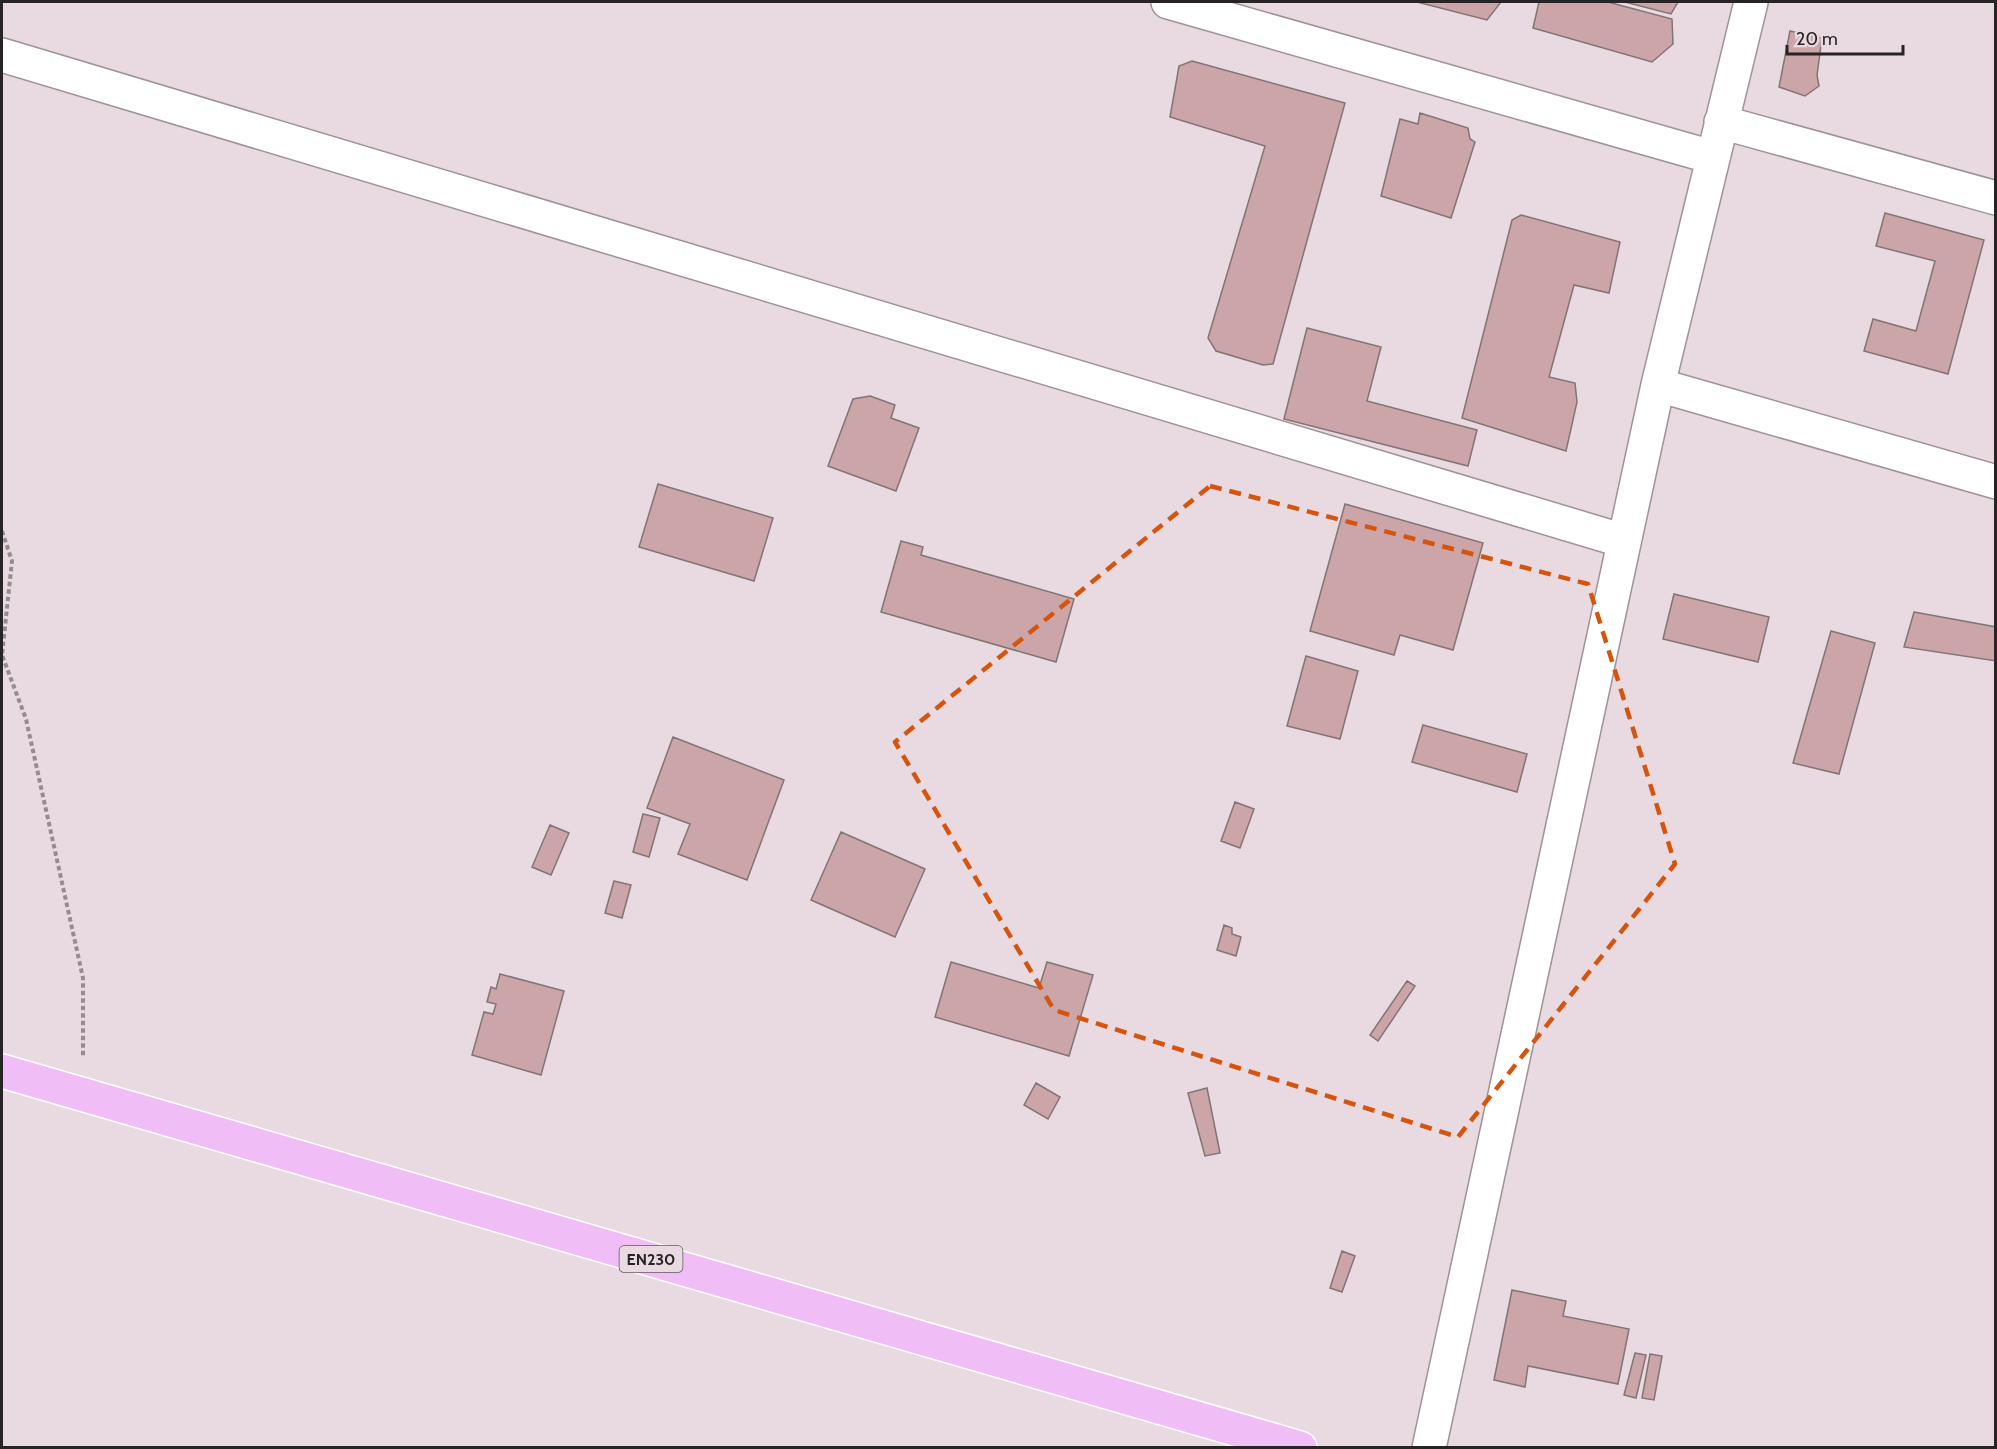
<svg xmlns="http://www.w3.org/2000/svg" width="1997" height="1449" font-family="Cabin,sans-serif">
<rect width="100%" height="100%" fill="#e8dae0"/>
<path fill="#cca5a8" stroke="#827475" stroke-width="1.5" d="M1417,2h84l-14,18z
M1539,2h69l64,17 1,25 -21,18 -119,-34z
M1625,2h53l-7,12z
M1790,31l32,7 -5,37 2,11 -14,10 -26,-9z
M1192,61l153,42 -72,261 -10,1 -47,-14 -8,-13 57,-192 -95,-29 9,-51z
M1420,113l48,15 2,11 5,3 -24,76 -70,-22 19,-77 18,5z
M1885,213l99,27 -36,134 -84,-23 9,-32 43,12 19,-70 -59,-15z
M1521,215l99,27 -11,51 -35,-8 -25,92 26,6 2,19 -11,49 -104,-33 50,-198z
M1307,328l74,19 -14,54 110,29 -9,36 -184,-47z
M870,396l25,9 -4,13 28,10 -23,63 -68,-25 25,-67z
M658,484l115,34 -19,63 -115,-34z
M1345,504l138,39 -30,107 -53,-15 -6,20 -84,-24z
M901,541l22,6 -2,8 153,44 -18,63 -175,-50z
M1674,594l95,23 -11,45 -95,-23z
M1914,612l82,15v34l-92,-14z
M1831,631l44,12 -36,131 -46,-11z
M1306,656l52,15 -18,68 -53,-13z
M1423,725l104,29 -10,38 -105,-30z
M673,737l111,43 -37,100 -69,-26 12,-30 -43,-16z
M1235,802l19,7 -14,39 -19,-7z
M643,814l17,4 -11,39 -16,-5z
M550,825l19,8 -18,42 -19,-8z
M841,832l84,37 -30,68 -84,-37z
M614,881l17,4 -9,33 -17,-5z
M1224,925l8,3v6l9,3 -5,19 -19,-6z
M951,962l88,26 8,-26 46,13 -24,81 -134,-39z
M500,974l64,17 -23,84 -69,-20 12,-43 9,2 3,-10 -9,-2 4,-15 5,2z
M1407,981l8,5 -37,55 -8,-6z
M1036,1083l24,14 -12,22 -24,-14z
M1207,1088l13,65 -15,3 -17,-63z
M1342,1251l13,5 -13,36 -12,-4z
M1512,1290l54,11 -3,15 66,13 -11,55 -90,-18 -3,21 -31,-7z
M1635,1353l11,2 -10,43 -12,-3z
M1650,1354l12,2 -8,44 -12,-2z"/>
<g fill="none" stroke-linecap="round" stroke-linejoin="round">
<g stroke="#9f9297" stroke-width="36">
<path id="street" d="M1168,2l544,155
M2,55l1622,486
M1721,122l275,76
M1658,385l338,97
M1429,1448l229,-1063 93,-383"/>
</g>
<g stroke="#fff" stroke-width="36">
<path id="primary" d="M2,1071l1298,377"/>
</g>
<path stroke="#968c90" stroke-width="4" stroke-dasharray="4.5 3" stroke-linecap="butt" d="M2,531l10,30 -10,94 24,64 57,259v80"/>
<use href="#street" stroke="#fff" stroke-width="33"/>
<use href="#primary" stroke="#f1bdf7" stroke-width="33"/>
</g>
<path fill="none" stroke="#d5540e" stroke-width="4.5" stroke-dasharray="12 8" stroke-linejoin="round" d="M1210,486l378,98 87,280 -217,273 -404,-127 -159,-268z"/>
<g text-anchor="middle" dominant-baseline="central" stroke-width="6" stroke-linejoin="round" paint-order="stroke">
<rect fill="#e8dae0" stroke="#625a5d" stroke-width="1.5" x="619.5" y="1246" width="63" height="26" rx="4.5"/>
<g font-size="16" font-weight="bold" fill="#282325">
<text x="651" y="1259">EN230</text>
</g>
</g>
<rect width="1997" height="1449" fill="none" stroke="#282325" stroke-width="6"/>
<path d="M1787 45v9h116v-9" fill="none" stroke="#282325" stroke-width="3"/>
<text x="1796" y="45" font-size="18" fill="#282325" stroke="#e8dae0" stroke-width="4.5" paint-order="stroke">20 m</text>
</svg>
